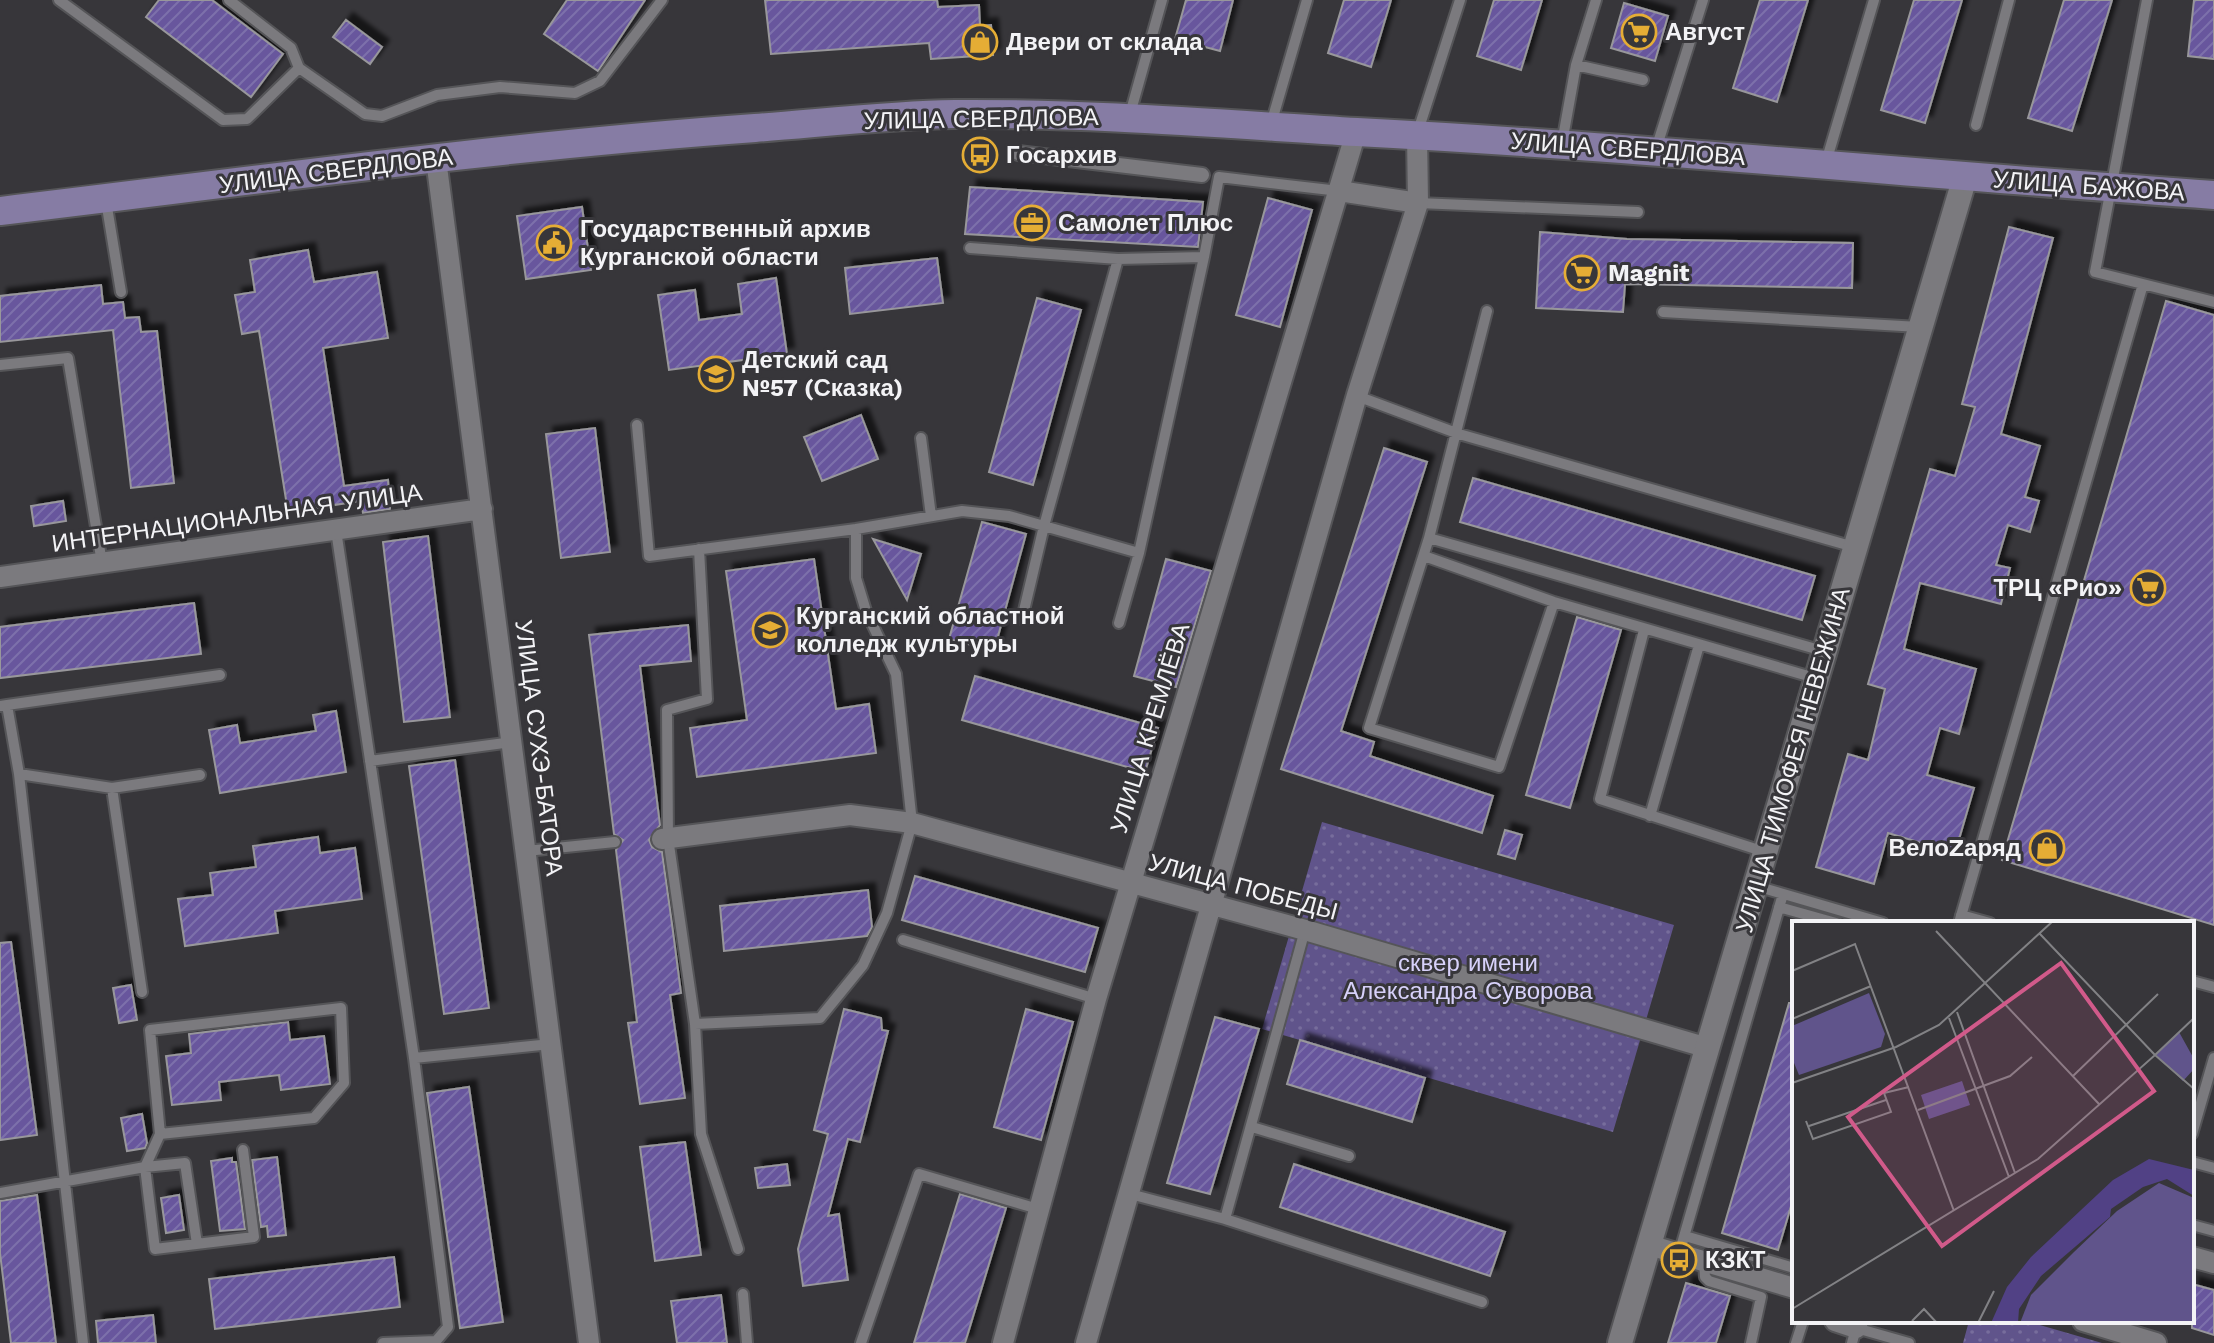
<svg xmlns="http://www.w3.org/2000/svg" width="2214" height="1343" font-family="'Work Sans',sans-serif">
<defs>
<pattern id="park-dots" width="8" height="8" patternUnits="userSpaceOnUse" patternTransform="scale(2)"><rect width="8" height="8" fill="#60548b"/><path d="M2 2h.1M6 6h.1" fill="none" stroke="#776d9c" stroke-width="1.8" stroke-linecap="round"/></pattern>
<pattern id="building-hatch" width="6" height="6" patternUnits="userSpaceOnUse" patternTransform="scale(2)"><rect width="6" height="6" fill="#67579d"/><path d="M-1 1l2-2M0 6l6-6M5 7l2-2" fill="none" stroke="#7d70ab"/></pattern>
<filter id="shadow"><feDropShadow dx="7" dy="-7" stdDeviation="2" flood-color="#0009"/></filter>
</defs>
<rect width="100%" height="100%" fill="#37363a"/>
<path fill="url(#park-dots)" d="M1322,822l352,103 -61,207 -351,-103z
M1969,1321h57l76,22h-139z"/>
<path fill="url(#building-hatch)" stroke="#98979b" stroke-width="2" filter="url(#shadow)" d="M159,0h53l71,54 -32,43 -105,-80z
M567,0h78l-47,71 -54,-37z
M765,0h172l1,7 41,-2 1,21 11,-1 2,30 -62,4 -2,-16 -158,11z
M1186,0h47l-13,51 -45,-12z
M1344,0h47l-20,67 -43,-14z
M1494,0h48l-21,70 -44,-14z
M1760,0h48l-31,102 -44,-14z
M1914,0h48l-37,123 -44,-13z
M2064,0h48l-40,131 -44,-13z
M2194,0h20v59l-26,-3z
M1624,3l44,13 -13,45 -44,-13z
M346,20l36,27 -12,17 -37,-27z
M970,187l233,15 -5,45 -233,-13z
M1268,198l44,12 -32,117 -44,-12z
M582,207l9,63 -65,9 -9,-63z
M2009,227l44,11 -52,196 39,12 -15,51 14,4 -9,31 -22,-7 -12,40 14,3 -9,36 -81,-21 -16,66 72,20 -17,65 -19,-6 -13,47 47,13 -19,65 -67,-20 -14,51 -58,-17 32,-113 20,6 17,-71 -17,-5 62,-215 25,7 20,-69 -13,-3z
M1540,232l87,7 226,4 -1,45 -227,-4 -2,28 -87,-4z
M308,250l6,32 63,-10 11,66 -65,10 21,138 44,-6 2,29 -27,4 -2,-12 -73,11 -29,-181 -17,3 -7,-39 20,-3 -5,-32z
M937,258l6,45 -93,11 -5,-46z
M776,278l11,76 -118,16 -11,-75 37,-5 4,30 43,-6 -4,-30z
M101,285l2,19 20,-2 2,16 14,-1 2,15 16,-1 17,152 -43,5 -18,-158 -113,12v-46z
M1037,298l44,12 -48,175 -44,-13z
M2166,301l48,14v610l-212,-65z
M861,415l17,44 -56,22 -18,-44z
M595,428l15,124 -49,6 -15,-124z
M1384,448l43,14 -86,269 33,11 -4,14 123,40 -11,37 -201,-64z
M1473,478l342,98 -13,44 -342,-98z
M63,501l3,20 -32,5 -3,-20z
M982,522l44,12 -32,117 -45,-12z
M428,536l22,181 -46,5 -21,-180z
M873,539l48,15 -14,46z
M814,559l22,150 33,-5 7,49 -179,24 -7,-49 57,-8 -21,-149z
M1166,559l45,12 -35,116 -42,-11z
M194,603l7,51 -201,24v-51z
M1577,617l44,13 -51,178 -44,-13z
M688,625l3,36 -51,5 20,159 -11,15 3,7 10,5 10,72 9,69 -11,2 15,103 -45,6 -12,-81 9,-1 -21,-172 7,-10 -9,-6 -25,-199z
M975,676l183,52 -13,44 -183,-52z
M336,711l10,61 -126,21 -11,-63 28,-5 3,18 76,-12 -3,-16z
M455,760l34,248 -45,6 -35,-248z
M1505,830l17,5 -7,24 -17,-5z
M318,837l2,16 35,-5 7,51 -87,12 3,22 -93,13 -7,-47 35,-4 -3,-22 46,-6 -3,-21z
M915,876l183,52 -13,44 -183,-52z
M868,890l4,37 -5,9 -143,15 -4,-45z
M11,942l26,193 -37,5v-197z
M131,985l6,35 -18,3 -6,-35z
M1789,1003h5v193l-16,54 -56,-17z
M844,1009l37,9 1,12 6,1 -28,111 -12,-3 -20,77 11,-2 9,66 -45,6 -5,-37 30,-115 -14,-4z
M1026,1009l47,13 -32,118 -47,-13z
M1215,1017l44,12 -49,165 -43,-11z
M288,1022l2,18 34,-4 6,48 -49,6 -2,-15 -60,7 2,18 -49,5 -6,-49 25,-3 -2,-19z
M1300,1040l125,38 -13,44 -125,-38z
M469,1087l34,235 -43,6 -33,-235z
M142,1114l5,29 -2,5 -18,3 -6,-33z
M685,1142l16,113 -46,6 -15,-114z
M277,1157l9,78 -18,2 -1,-11 -6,1 -9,-67z
M232,1158v4h4l9,67 -25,2 -9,-70z
M787,1164l3,21 -32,3 -3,-20z
M1294,1164l211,68 -15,44 -210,-69z
M960,1194l46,14 -41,135h-51z
M37,1195l19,148h-45l-11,-90v-52z
M179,1195l5,35 -18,3 -5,-35z
M394,1257l6,50 -185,22 -6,-50z
M1686,1283l44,13 -14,47h-48z
M2192,1284l22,6v45l-22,-7z
M721,1295l6,48h-50l-6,-42z
M153,1315l3,28h-58l-2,-22z"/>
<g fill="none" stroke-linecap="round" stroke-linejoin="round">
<g stroke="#555558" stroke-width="14">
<path id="service" d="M59,0l164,120 24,-1 52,-51 -8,-20 -62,-48
M2147,0l-52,272 119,30
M1576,65l67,15
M299,68l66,46 17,2 55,-21 63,-8 75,6 25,-12 62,-81
M1130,114l32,-114
M1271,124l36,-124
M1976,125l33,-125
M1418,131l42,-131
M1562,143l14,-78 20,-65
M1656,149l47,-149
M1826,162l48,-162
M106,201l15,91
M1418,203l220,9
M970,248l148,11 86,-2 15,-80 120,14
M1118,259l-74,267 95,27
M1663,312l256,15
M0,365l68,-7 34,205
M1357,396l102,38 395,113
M637,425l12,131 207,-27v49l10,33 30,63 16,149 -25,90 -24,52 -43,53 -125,6 -27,-186 -1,-128 40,-11 -8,-150
M921,438l10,78
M856,529l106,-18 47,5 35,10 -22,93
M336,530l78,528 34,269 -12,14 -53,2
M1429,538l58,-227
M1424,556l130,46 261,76
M1554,602l-55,165 -130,-39 60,-190 394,113
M1119,623l20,-70 65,-296
M1644,630l-44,169 165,53
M7,705l213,-30
M0,706l7,-1 12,69 64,569
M370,761l142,-19
M19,774l93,14 88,-13
M112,788l30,204
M1650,816l49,-171
M526,851l89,-9
M1756,886l127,37
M1779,907l57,16
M1961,915l29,8
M1959,923l184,-639
M903,940l193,59
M2192,981l22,6
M695,1024l6,110 37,115
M414,1058l137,-14
M1252,1127l97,29
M2192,1134l22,-76
M2192,1162l22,6
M0,1193l145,-26 15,-33 -10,-104 191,-22 3,75 -30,35 -154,16
M1130,1194l95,25 257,83
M1225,1219l80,-289
M2192,1225l22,6
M1685,1236l109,32
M197,1244l-12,-81 -40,4 10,82 99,-12 -11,-87
M1679,1254l104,-360
M1704,1261l1,16 4,4 52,16 -10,46
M743,1294l4,49
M861,1343l58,-169 119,35
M1796,1343l7,-22
M1852,1343l4,-15 53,15"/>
</g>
<g stroke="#555558" stroke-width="18">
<path id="pedestrian" d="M1018,153l184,22"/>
</g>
<g stroke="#555558" stroke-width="24">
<path id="minor" d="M436,159l153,1184
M1339,191l79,12
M0,577l482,-68
M662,839l188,-24 62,8 393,107 403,118
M1649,1245l145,43
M2192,1257l22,6
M1835,1321l21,7 2,-7
M2083,1321l73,22
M1003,1343l93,-344 260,-867
M1086,1343l271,-948 61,-192 -1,-70"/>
</g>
<g stroke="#555558" stroke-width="28">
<path id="tertiary" d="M1620,1343l345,-1166"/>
</g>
<g stroke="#555558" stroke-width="32">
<path id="secondary" d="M0,211c251,-30 502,-65 755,-83 66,-5 134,-13 200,-14 135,-1 268,10 402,18 286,15 571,43 857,63"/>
</g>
<use href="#service" stroke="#7b7a7e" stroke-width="10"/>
<use href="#pedestrian" stroke="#7b7a7e" stroke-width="14"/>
<use href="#minor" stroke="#7b7a7e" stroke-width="20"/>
<use href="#tertiary" stroke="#7b7a7e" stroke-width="24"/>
<use href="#secondary" stroke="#867ca4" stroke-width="28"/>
</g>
<defs>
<g id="supermarket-ring" transform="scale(1.8)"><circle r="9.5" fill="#37363a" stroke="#e5ad35" stroke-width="1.5"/><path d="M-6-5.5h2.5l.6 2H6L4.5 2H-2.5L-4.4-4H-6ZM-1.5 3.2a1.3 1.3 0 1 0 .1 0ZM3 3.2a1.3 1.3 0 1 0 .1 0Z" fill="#e5ad35"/></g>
<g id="shop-ring" transform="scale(1.8)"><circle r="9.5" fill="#37363a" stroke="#e5ad35" stroke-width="1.5"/><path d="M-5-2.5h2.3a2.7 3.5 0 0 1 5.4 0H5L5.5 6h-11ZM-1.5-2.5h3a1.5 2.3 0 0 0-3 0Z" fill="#e5ad35"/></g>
<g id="bus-ring" transform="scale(1.8)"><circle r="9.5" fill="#37363a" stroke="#e5ad35" stroke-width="1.5"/><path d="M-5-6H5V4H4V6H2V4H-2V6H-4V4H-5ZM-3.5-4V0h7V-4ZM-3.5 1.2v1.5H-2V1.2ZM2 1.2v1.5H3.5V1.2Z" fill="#e5ad35"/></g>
<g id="office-ring" transform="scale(1.8)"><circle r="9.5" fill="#37363a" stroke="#e5ad35" stroke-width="1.5"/><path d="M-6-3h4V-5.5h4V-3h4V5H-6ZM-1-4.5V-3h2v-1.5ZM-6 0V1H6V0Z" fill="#e5ad35"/></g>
<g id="civic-ring" transform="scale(1.8)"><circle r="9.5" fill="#37363a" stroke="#e5ad35" stroke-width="1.5"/><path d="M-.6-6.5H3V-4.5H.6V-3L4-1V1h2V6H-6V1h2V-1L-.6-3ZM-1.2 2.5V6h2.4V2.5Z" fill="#e5ad35"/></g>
<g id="school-ring" transform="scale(1.8)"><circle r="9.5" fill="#37363a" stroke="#e5ad35" stroke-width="1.5"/><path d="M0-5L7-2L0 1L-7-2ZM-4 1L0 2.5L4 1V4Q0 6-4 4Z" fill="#e5ad35"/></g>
<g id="university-ring" transform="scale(1.8)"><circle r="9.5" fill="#37363a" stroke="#e5ad35" stroke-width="1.5"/><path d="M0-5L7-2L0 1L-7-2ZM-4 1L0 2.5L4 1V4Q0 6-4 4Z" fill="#e5ad35"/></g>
</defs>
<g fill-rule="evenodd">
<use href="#supermarket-ring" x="1639" y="32"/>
<use href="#shop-ring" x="980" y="42"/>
<use href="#bus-ring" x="980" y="155"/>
<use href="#office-ring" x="1032" y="223"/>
<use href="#civic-ring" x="554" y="243"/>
<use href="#supermarket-ring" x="1582" y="273"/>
<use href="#school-ring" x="716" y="374"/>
<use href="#supermarket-ring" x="2148" y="588"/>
<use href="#university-ring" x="770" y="630"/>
<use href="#shop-ring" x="2047" y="848"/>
<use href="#bus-ring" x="1679" y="1260"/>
</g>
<g text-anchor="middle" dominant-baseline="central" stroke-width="6" stroke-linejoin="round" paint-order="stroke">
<g font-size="24" font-weight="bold" fill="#f3f3f6" stroke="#37363a" text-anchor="start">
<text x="1665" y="32">Август</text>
<text x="1006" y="42">Двери от склада</text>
<text x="1006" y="155">Госархив</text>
<text x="1058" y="223">Самолет Плюс</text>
<text x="580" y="229">Государственный архив<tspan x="580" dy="28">Курганской области</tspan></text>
<text x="1608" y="273">Magnit</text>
<text x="742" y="360">Детский сад<tspan x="742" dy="28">№57 (Сказка)</tspan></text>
<text x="2122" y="588" text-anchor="end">ТРЦ «Рио»</text>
<text x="796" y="616">Курганский областной<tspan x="796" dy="28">колледж культуры</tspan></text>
<text x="2021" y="848" text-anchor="end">ВелоZаряд</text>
<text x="1705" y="1260">КЗКТ</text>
</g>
<g font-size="24" fill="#f3f3f6" stroke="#37363a">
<text transform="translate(981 119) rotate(-1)">УЛИЦА СВЕРДЛОВА</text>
<text transform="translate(1628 149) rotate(4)">УЛИЦА СВЕРДЛОВА</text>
<text transform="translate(336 171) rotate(-7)">УЛИЦА СВЕРДЛОВА</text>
<text transform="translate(2089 186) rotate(4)">УЛИЦА БАЖОВА</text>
<text transform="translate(237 518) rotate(-8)">ИНТЕРНАЦИОНАЛЬНАЯ УЛИЦА</text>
<text transform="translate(1150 728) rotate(-73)">УЛИЦА КРЕМЛЁВА</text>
<text transform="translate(539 748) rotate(83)">УЛИЦА СУХЭ-БАТОРА</text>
<text transform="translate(1793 760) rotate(-74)">УЛИЦА ТИМОФЕЯ НЕВЕЖИНА</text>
<text transform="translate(1243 887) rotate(15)">УЛИЦА ПОБЕДЫ</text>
</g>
<g font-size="24" fill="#d7d1fa" stroke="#37363a">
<text x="1468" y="963">сквер имени<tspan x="1468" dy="28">Александра Суворова</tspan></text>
</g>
</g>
<g transform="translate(1792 921)">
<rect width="402" height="402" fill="#37363a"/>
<path d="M387,111l15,27v10l-11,12 -27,-26zM170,160l8,24 -41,14 -8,-24z" fill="#60548b"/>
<path d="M367,262l35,15v125h-174l11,-28 43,-43 43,-41z" fill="#60548b"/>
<path d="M77,72l16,41 -4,13 -82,28 -7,-17v-32z" fill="#60548b"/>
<path d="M357,238l45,11v26l-27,-17 -24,8 -32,22 -1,8 -69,59 -22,33 -1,14h-27l16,-36 24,-30 82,-77z" fill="#514185"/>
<path fill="none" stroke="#828285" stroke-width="2" d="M144,10l163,173M248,13l115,121 39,-37M0,50l63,-27 99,267M165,91l58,161M157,97l60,159M0,98l79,-33M281,155l85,-82M0,162l104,-36 43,-22 114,-104M126,189l92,-34 22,-19M14,200l7,18 78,-27 -7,-19 25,-6M17,205l77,-26M0,388l246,-150 117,-104 39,34M120,400l12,-12 13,14M186,402l16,-32"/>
<path fill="#d15a8a" fill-opacity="0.15" stroke="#d15a8a" stroke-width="4" d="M269,42l93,128 -212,155 -94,-129z"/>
<rect width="402" height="402" fill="none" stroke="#f3f3f6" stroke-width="4"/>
</g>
</svg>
